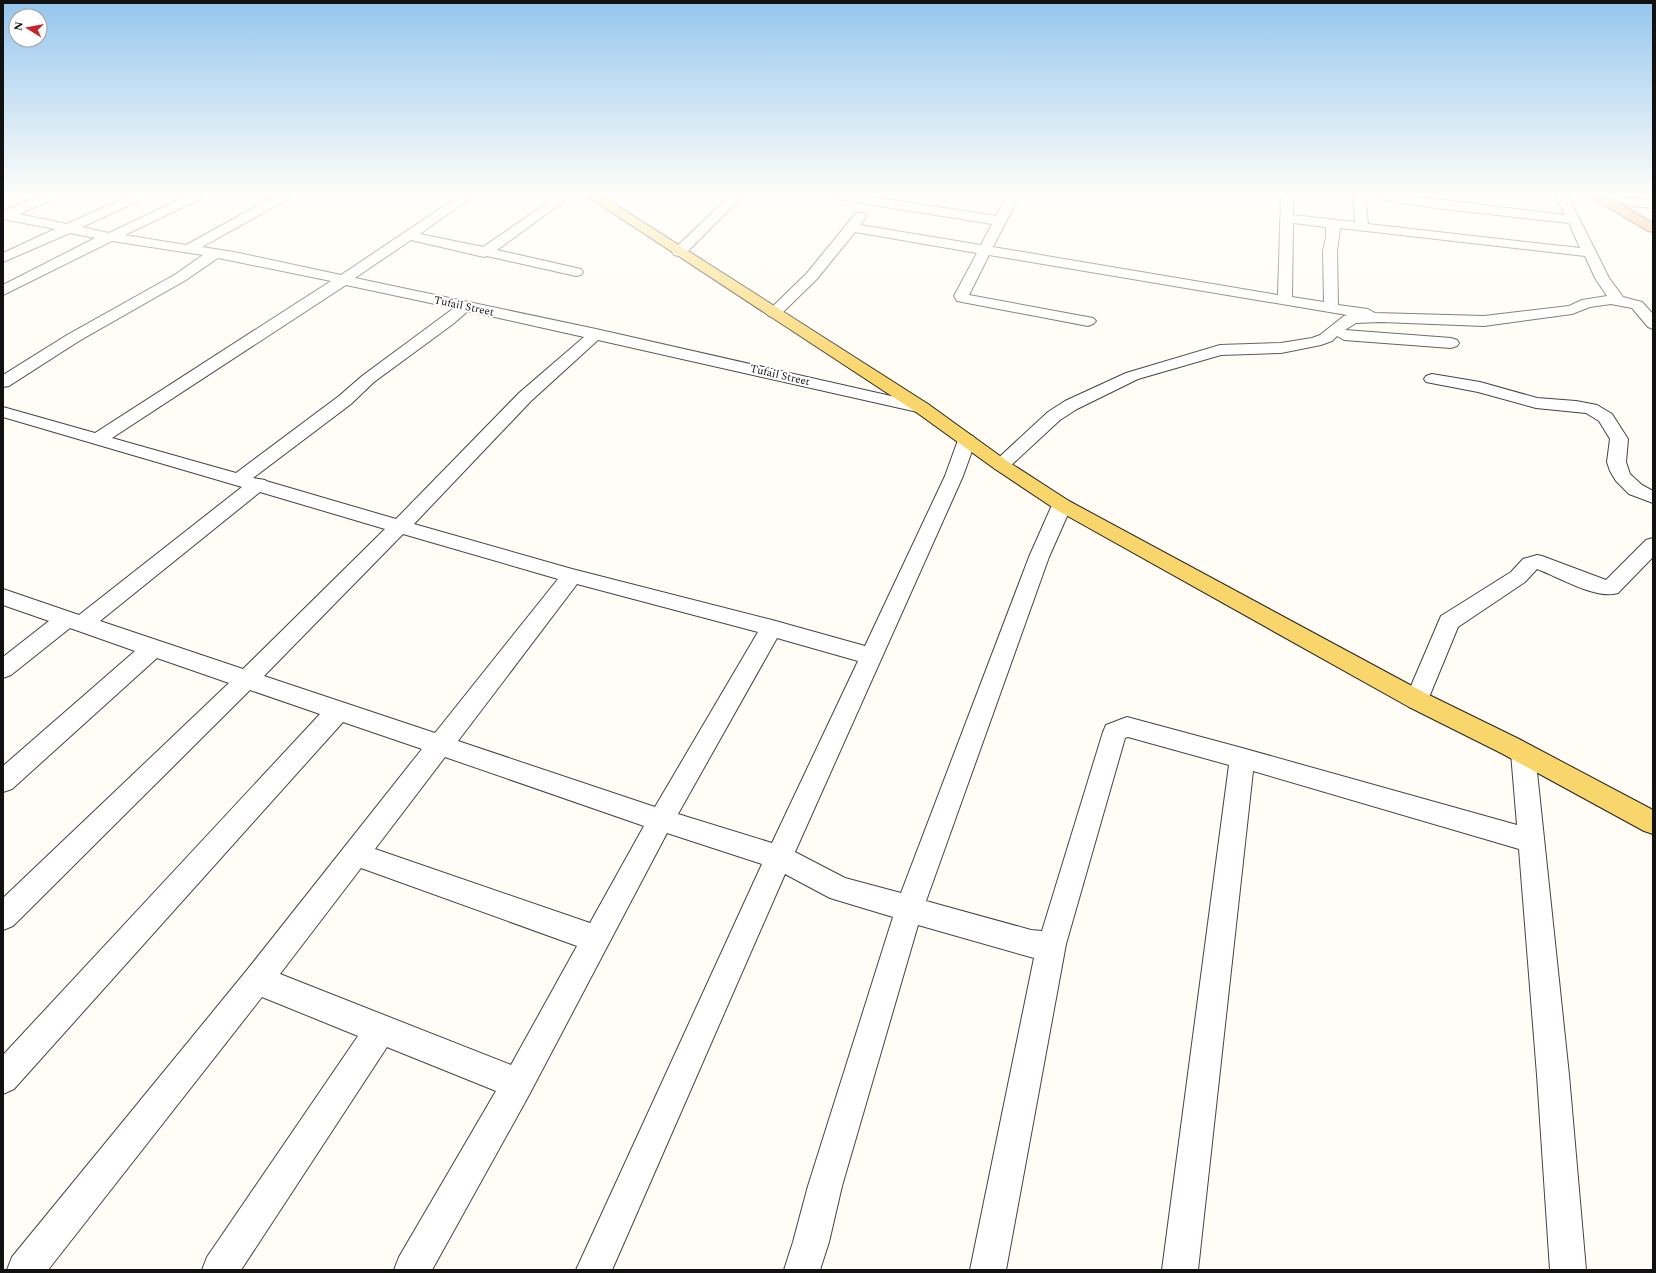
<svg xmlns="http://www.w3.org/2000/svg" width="1656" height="1273" font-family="Spectral,serif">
<rect width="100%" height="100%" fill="#fffdf5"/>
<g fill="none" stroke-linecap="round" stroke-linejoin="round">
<g stroke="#444" stroke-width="2">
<path id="minor" d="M40,196h17l-2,3 -36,15 48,10 62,-28h16l-2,3 -61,28 27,6 77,-37h16l-2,3 -75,36 61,10 89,-49h15l-2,3 -86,48 32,5 107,23 118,-79h14l-53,38 63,13 74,-51h14l-74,54 84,19 2,3 -2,3 -5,1 -89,-20 -3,1 -73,-17 -56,38 241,51 326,74 6,1 3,4 -3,4 -6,1 -324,-73 -67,61 -117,123 158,45 200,51 93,26 80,-170 13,-36 3,-4 6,-1 6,1 3,4 -13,36 -168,376 50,26 56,15 128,-336 23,-52 3,-4 7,-2 7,2 3,4 -23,52 -123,344 105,29 11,1 61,-199 3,-7 21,-8 115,31 275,77 -6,-72 3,-7 9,-3 9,3 3,7 34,322 17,195h-36l-13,-195 -18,-226 -266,-78 -55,499h-36l67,-505 -101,-28 -3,1 -59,206 -60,326h-36l64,-312 -116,-33 -76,261 -13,56 -9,28h-36l9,-28 15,-56 85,-269 -63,-19 -45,-24 -173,396h-36l186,-406 -95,-31 -138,262 -97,175h-38l5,-13 97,-166 -109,-44 -146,223h-39l5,-13 151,-221 -96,-39 -214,273h-41l5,-13 235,-287 175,-221 -79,-27 -329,367 -11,5v-39l317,-341 -70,-24 -237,236 -10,4v-32l226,-215 -72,-25 -145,131 -9,3v-26l132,-115 -65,-23 -59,47 -8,3v-21l46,-36 -46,-16v-16l76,26 163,-128 -239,-70v-10l92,26 236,-152 -113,-23 -32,22 -107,61 -70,45 -6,1v-12l64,-40 109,-61 27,-19 -91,-14 -109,54v-10l92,-47 -25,-5 -67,29v-9l52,-24 -52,-10v-8zM346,285l108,23 -92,68 -23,20 -103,77 -124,-35zM468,311l116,26 -65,56 -123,126 -130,-38 -1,-1 -12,-2 98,-74 23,-22 79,-58zM260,492l125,37 -142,140 -143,-48zM403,534l155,45 -123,154 -171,-57zM577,584l181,48 -103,175 -197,-66zM777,638l81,23 -86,182 -94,-29zM445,757l199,69 -54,97 -215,-74zM361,868l216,78 -66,119 -231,-91z
M730,196h13l-59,59 -5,1 -5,-1 -2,-3 2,-3z
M836,196h30l130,20 11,-20h12l-26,51 285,48 3,-99h12v19l62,7 -2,-26h12l3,28 212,24 -11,-25 -134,-15 -50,-8 -4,-1 -2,-3h30l156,19 -9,-19h12l41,82 14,19 19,5 11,12v15l-5,-2 -16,-19 -21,-4 -21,3 -18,7 -88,12 -103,-4 -25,1 -11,7 106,8 6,2 2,3 -2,3 -6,2 -107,-8 -7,-4 -5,5 -11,4 -40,8 -60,2 -83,24 -61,30 -17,11 -53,49 -6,2 -6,-2 -3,-4 3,-4 53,-49 17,-11 61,-28 94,-28 61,-2 31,-5 8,-3 24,-19 3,-1 -358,-60 -20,40 124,23 3,3 -3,3 -5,2 -131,-25 -3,-5 23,-43 -122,-21 -38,47 -38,37 -5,2 -5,-2 -3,-3 3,-3 38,-37 49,-60h10l1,3 -7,9 121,20 11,-21 -150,-24 -4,-1zM1293,223l33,4v10l-3,14 1,51 -32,-5zM1340,228l245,28 10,22 12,18 -25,4 -13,6 -85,10 -109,-3 -7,-4 -30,-4 -1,-54z
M1629,198l24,2v8l-28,-3 -2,-3 2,-3z
M1432,374l48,8 57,16 39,3 21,4 15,9 16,25 -2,23 4,12 12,11 11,6v12l-24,-9 -13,-13 -6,-10 -3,-9 3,-23 -11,-18 -13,-8 -50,-5 -58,-16 -52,-10 -2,-3 2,-3z
M1653,538v19l-35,36c-22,7 -59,-16 -81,-24l-12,13 -67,45 -33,80 -8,2 -8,-2 -4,-7 36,-84 70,-44 12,-13 14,-4 5,1 64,24 40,-40z"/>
</g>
<g stroke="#222" stroke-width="2">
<path id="major" d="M587,196h15l326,208 79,57 62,40 356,192 94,46 134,71v24l-9,-3 -143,-78 -92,-46 -354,-198 -60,-40 -79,-57z"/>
</g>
<g stroke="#222" stroke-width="2">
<path id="highway" d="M1592,196h15l46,27v9l-5,-1 -54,-32z"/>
</g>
<use href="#minor" fill="#fff" fill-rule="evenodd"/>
<use href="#major" fill="#f9d66b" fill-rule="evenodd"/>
<use href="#highway" fill="#f5a25d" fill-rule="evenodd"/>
</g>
<linearGradient id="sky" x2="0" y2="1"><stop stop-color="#95c6ee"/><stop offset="0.52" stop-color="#fffefa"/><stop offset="1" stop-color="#fffefa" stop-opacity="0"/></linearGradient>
<rect width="1656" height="374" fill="url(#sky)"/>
<g text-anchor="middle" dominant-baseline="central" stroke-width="4" stroke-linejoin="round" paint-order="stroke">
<g font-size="11" fill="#111" stroke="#fff">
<text transform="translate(464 306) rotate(12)">Tufail Street</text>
<text transform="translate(780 375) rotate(13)">Tufail Street</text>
</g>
</g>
<rect width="1656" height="1273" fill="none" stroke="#111111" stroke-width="8"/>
<g transform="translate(28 28) rotate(281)"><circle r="19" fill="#ffffff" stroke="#a0a0a0"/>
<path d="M0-3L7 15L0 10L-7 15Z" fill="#c4262e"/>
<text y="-6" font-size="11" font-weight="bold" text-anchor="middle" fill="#111111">N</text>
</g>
</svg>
